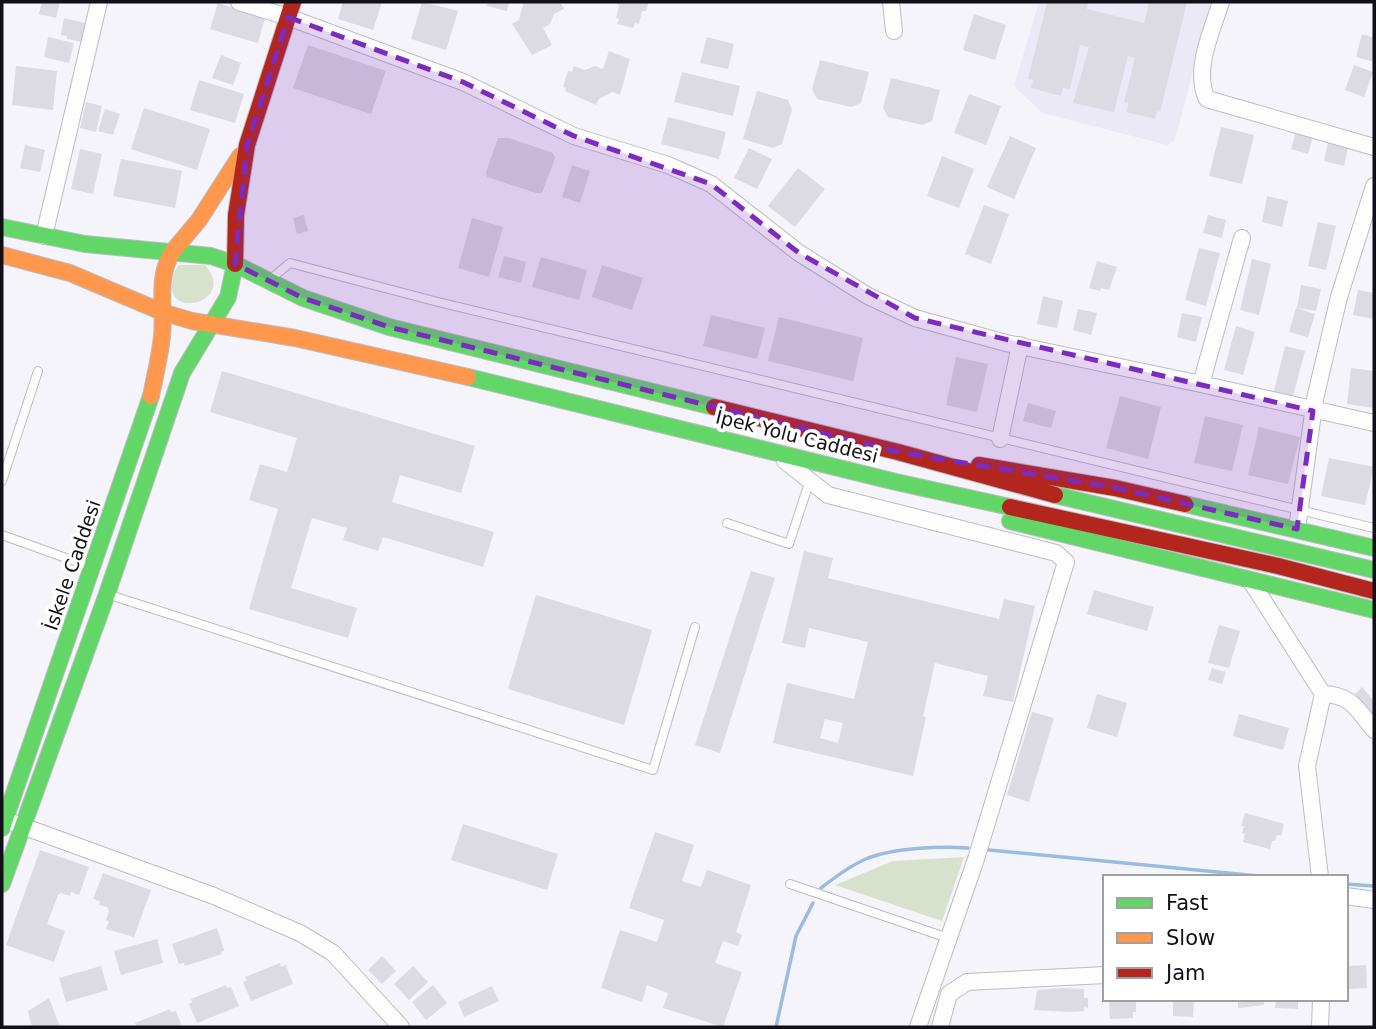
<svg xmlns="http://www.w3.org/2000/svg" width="1376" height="1029" font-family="'DejaVu Sans',sans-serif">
<rect width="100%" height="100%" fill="#f5f4fa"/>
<path fill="#ece9f6" d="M1039,2h172l-36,138 -8,5 -125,-32 -28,-27z"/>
<path fill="#d8e1cb" d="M179,265h26c32,36 -36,54 -33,20 1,-8 1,-14 7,-20z
M964,857l-22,64 -107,-36 58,-24z"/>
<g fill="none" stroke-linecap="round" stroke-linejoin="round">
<path stroke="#99bde2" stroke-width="3.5" d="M989,850l280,27
M1346,884l28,2
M821,888c14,-11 30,-23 47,-30 26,-10 72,-12 100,-10
M776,1027l20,-91 17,-33"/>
</g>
<path fill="#dcdae2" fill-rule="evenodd" d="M42,2h18l-4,16 -17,-4z
M343,2h39l-9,28 -35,-11z
M422,2l36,9 -12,39 -35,-11z
M488,2h21l-2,9 -20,-5z
M521,2h39l4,7 -10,5 -4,10 -7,4 9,17 -20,10 -20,-31 7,-4 4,-15z
M616,2h33l-3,9h-4l-3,13 -4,-1 -2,5 -16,-4 2,-5 -3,-1 3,-12z
M1047,2h41l-1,7 57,14 5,-21h38l-27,110 -3,-1 -2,8 -29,-7 3,-9 -5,-1 11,-44 -7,-2 -14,56 -41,-9 16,-56 -9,-2 -10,44 -7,-1 -2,8 -30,-8 2,-8 -5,-1z
M218,3l47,15 -7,25 -48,-14z
M974,14l32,11 -11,35 -32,-10z
M64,18l21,5 -3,19 -15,-3v-3l-6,-1z
M1362,34l12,4v24l-18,-5z
M48,37l26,6 -5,20 -25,-6z
M707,37l27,7 -6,25 -28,-6z
M308,45l78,26 -15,43 -78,-26z
M609,51l21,8 -10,36 -8,-3 -13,7 -3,6 -31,-14 1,-3 -3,-1 5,-16 4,1 2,-6 11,4 10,-4 8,3z
M221,55l20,8 -8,22 -21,-7z
M820,60l49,12 -8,31 -10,4 -34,-8 -5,-10z
M1354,65l19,7 -9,25 -19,-7z
M16,66l41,5 -4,39 -41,-5z
M682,72l58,14 -7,30 -59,-14z
M891,78l49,12 -8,31 -10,4 -34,-8 -5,-9z
M199,80l45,14 -9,29 -45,-13z
M757,91l31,9 4,10 -10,34 -9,4 -30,-9z
M969,94l32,12 -15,39 -32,-12z
M86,102l16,4 -6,26 -16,-4z
M144,108l66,21 -13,41 -66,-21z
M105,109l15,5 -7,21 -15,-4z
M668,117l58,15 -7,27 -58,-15z
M1298,125l17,5 -7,24 -17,-5z
M1221,127l33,8 -12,49 -33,-8z
M1010,136l26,12 -22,51 -27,-12z
M498,138h11l44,15 2,5 -13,35h-6l-49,-16 -1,-5z
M1329,138l20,5 -5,23 -20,-5z
M25,145l20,5 -5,22 -20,-4z
M749,148l23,11 -15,30 -23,-11z
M80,149l22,5 -9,40 -22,-5z
M942,156l32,13 -15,39 -32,-12z
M121,159l61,12 -7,37 -62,-12z
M572,165l18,6 -10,32 -18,-6z
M798,168l27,21 -30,38 -27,-21z
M1267,196l21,5 -6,26 -20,-5z
M984,205l25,9 -18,50 -26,-10z
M304,215l4,16 -11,3 -4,-16z
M1208,215l18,5 -4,18 -19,-5z
M472,218l31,9 -14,50 -31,-9z
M1318,222l18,4 -10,44 -18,-4z
M1199,248l21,5 -14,53 -21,-6z
M504,256l22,6 -5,21 -23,-6z
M541,257l46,13 -8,30 -47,-13z
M1252,259l19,5 -12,51 -19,-5z
M1097,261l20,6 -8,23 -8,-2 -1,3 -11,-3z
M602,265l41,13 -11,32 -40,-13z
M1301,285l20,4 -5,22 -19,-3z
M1358,290l16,3v26l-21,-4z
M1043,296l20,5 -6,27 -20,-4z
M1296,308l19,6 -7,23 -19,-5z
M1078,309l19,4 -6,22 -18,-5z
M1182,313l20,4 -6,25 -19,-5z
M711,315l54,13 -8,31 -54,-13z
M779,317l84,21 -10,43 -85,-20z
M1236,326l19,6 -12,43 -19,-5z
M1285,346l20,5 -13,49 -19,-5z
M956,357l32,7 -11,48 -31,-7z
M1351,368l23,3v37l-27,-4z
M222,371l253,75 -14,47 -61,-18 -8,27 102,30 -11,35 -100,-30 -5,14 -35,-11 4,-12 -35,-10 -21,70 66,20 -9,30 -99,-29 29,-100 -29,-9 11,-36 27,8 10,-34 -87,-26z
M1120,396l41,11 -13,52 -42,-11z
M1028,403l28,8 -5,17 -28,-7z
M1205,416l38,9 -11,46 -38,-8z
M1259,427l41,10 -12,47 -40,-9z
M1329,458l45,9 -9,38 -44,-9z
M804,551l29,7 -5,20 171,41 5,-20 31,7 -22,96 -30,-6 5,-20 -53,-13 -12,53 3,1 -13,59 -140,-33 14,-60 67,16 14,-57 -59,-14 -4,20 -23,-5zM825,719l18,4 -5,20 -18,-5z
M751,571l24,7 -55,175 -25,-8z
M1094,590l60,17 -7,24 -60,-17z
M536,595l116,35 -28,95 -116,-36z
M1219,625l21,6 -11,37 -21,-5z
M1212,668l14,4 -4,12 -14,-4z
M1362,687l12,14v14l-19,-21z
M1097,694l30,9 -10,34 -30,-9z
M1032,712l22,6 -25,84 -22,-7z
M1239,714l50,14 -6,22 -50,-14z
M1245,813l39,11 -3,12 -4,-1 -2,6h-3l-2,8 -27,-7 2,-8 -3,-1 2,-7h-3z
M463,824l95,30 -11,36 -96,-30z
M655,832l39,13 -12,36 19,6 6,-17 44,15 -15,47 6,3 -4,11 -15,-5 -8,22 27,9 -19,55 -60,-19 5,-15 -21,-8 -5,17 -41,-14 19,-58 37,12 7,-22 -35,-12z
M40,850l49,17 -10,28 -8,-3 -1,4 -9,-3 -3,2 -11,29 18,7 -11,31 -48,-17z
M103,873l48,17 -17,47 -28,-8 3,-8 -3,-1 3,-9 -2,-4 -8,-2 1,-4 -7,-2z
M217,928l7,22 -3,2 1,2 -37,12 -1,-3 -5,1 -7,-20z
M157,939l6,24 -42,12 -7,-24z
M382,956l14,15 -14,13 -14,-14z
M280,963l1,4 5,-2 7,19 -42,17 -8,-19 4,-2 -2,-3z
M1366,965l1,23 -21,1v-23z
M101,966l7,24 -42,12 -7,-24z
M413,966l15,16 -19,18 -15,-16z
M226,985l1,3 4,-1 8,19 -42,17 -8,-19 3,-2 -1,-3z
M433,985l14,18 -21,17 -14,-18z
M492,986l7,15 -35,16 -6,-15z
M1063,988l21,1v9h4v10l-4,-1v4l-14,1 -36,-2 3,-20z
M49,998l11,29h-28l-4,-16z
M1109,999l27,2v11h-3v6l-23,1z
M1173,999h21l-1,18 -20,-1z
M1238,999h26v6l-26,3z
M1276,999h22v10l-23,-1z
M170,1009l1,3 5,-1 6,16h-45l-2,-4z"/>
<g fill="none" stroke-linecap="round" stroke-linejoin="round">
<g stroke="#bdbcc3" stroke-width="10">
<path id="lane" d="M273,277l17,-14 144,38 940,227
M2,481l36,-110
M727,523l62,21 21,-64
M2,535l89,32
M110,595l543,175 42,-143
M790,884l158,54"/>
</g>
<g stroke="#bdbcc3" stroke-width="18">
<path id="street" d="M239,2l49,15 175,65 111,54 94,29 43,19 88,69 69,43 47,22 91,25 195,41 173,39
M891,2l3,29
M1221,2c-9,29 -28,68 -14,97l167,48
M44,236l55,-234
M1201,384l41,-146
M1000,439l20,-94
M785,461l43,34 228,58 10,9 -90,297 -58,168
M1297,529l18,-130 24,-102 35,-111
M1250,580l73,114c29,1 34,15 51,36
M14,823l200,73 86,37 33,20 68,74
M1320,877l-13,-111 16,-72
M1346,896l28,4
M940,1027l9,-33 18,-12 138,-7
M1320,1027l1,-28"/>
</g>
<g stroke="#bdbcc3" stroke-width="18">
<path id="fast" d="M2,227l83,17 126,12 24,8 68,34 86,29 325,80
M468,377l428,105 114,25
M1055,495l319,75
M1185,504l189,44
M1010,521l364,89
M2,828l149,-432
M2,884l105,-290 75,-221 46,-76 7,-33"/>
</g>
<g stroke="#bdbcc3" stroke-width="18">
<path id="slow" d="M173,251l26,-31 41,-64
M2,255l68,18 92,39 30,9 103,17 173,39
M151,396c4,-20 9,-40 11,-60 3,-29 -6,-59 11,-85"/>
</g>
<g stroke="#bdbcc3" stroke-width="18">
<path id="jam" d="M235,264l1,-49 11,-70 46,-143
M714,407l184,45 157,43
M979,465l136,23 70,16
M1010,507l268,59 96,25"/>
</g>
<use href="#lane" stroke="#fefdfe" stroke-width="8"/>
<use href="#street" stroke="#fefdfe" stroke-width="16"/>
<use href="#fast" stroke="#63d668" stroke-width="16"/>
<use href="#slow" stroke="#ff974d" stroke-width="16"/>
<use href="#jam" stroke="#b3261e" stroke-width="16"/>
</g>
<path fill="#7b2cbf" fill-opacity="0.2" stroke="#7b2cbf" stroke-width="5" stroke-dasharray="14 9" stroke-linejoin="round" d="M288,17l175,65 111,54 137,48 88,69 116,65 398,93 -16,118 -182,-41 -217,-36 -509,-125 -86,-29 -68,-34 12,-119z"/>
<g text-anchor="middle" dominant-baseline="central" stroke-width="7" stroke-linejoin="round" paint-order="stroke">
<g font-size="19" fill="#110f17" stroke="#fff">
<text transform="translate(797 436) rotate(14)">İpek Yolu Caddesi</text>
<text transform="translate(72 565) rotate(-71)">İskele Caddesi</text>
</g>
</g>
<rect width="1376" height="1029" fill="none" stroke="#110f17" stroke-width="7"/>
<rect x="1103" y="875" width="245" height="126" fill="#ffffff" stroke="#a09fa2" stroke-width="2"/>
<rect x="1117" y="898" width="35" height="10" fill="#63d668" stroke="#a09fa2" stroke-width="2"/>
<text x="1166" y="910" font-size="21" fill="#110f17">Fast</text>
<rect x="1117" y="933" width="35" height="10" fill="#ff974d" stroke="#a09fa2" stroke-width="2"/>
<text x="1166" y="945" font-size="21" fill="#110f17">Slow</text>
<rect x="1117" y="968" width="35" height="10" fill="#b3261e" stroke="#a09fa2" stroke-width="2"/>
<text x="1166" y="980" font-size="21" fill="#110f17">Jam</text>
</svg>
